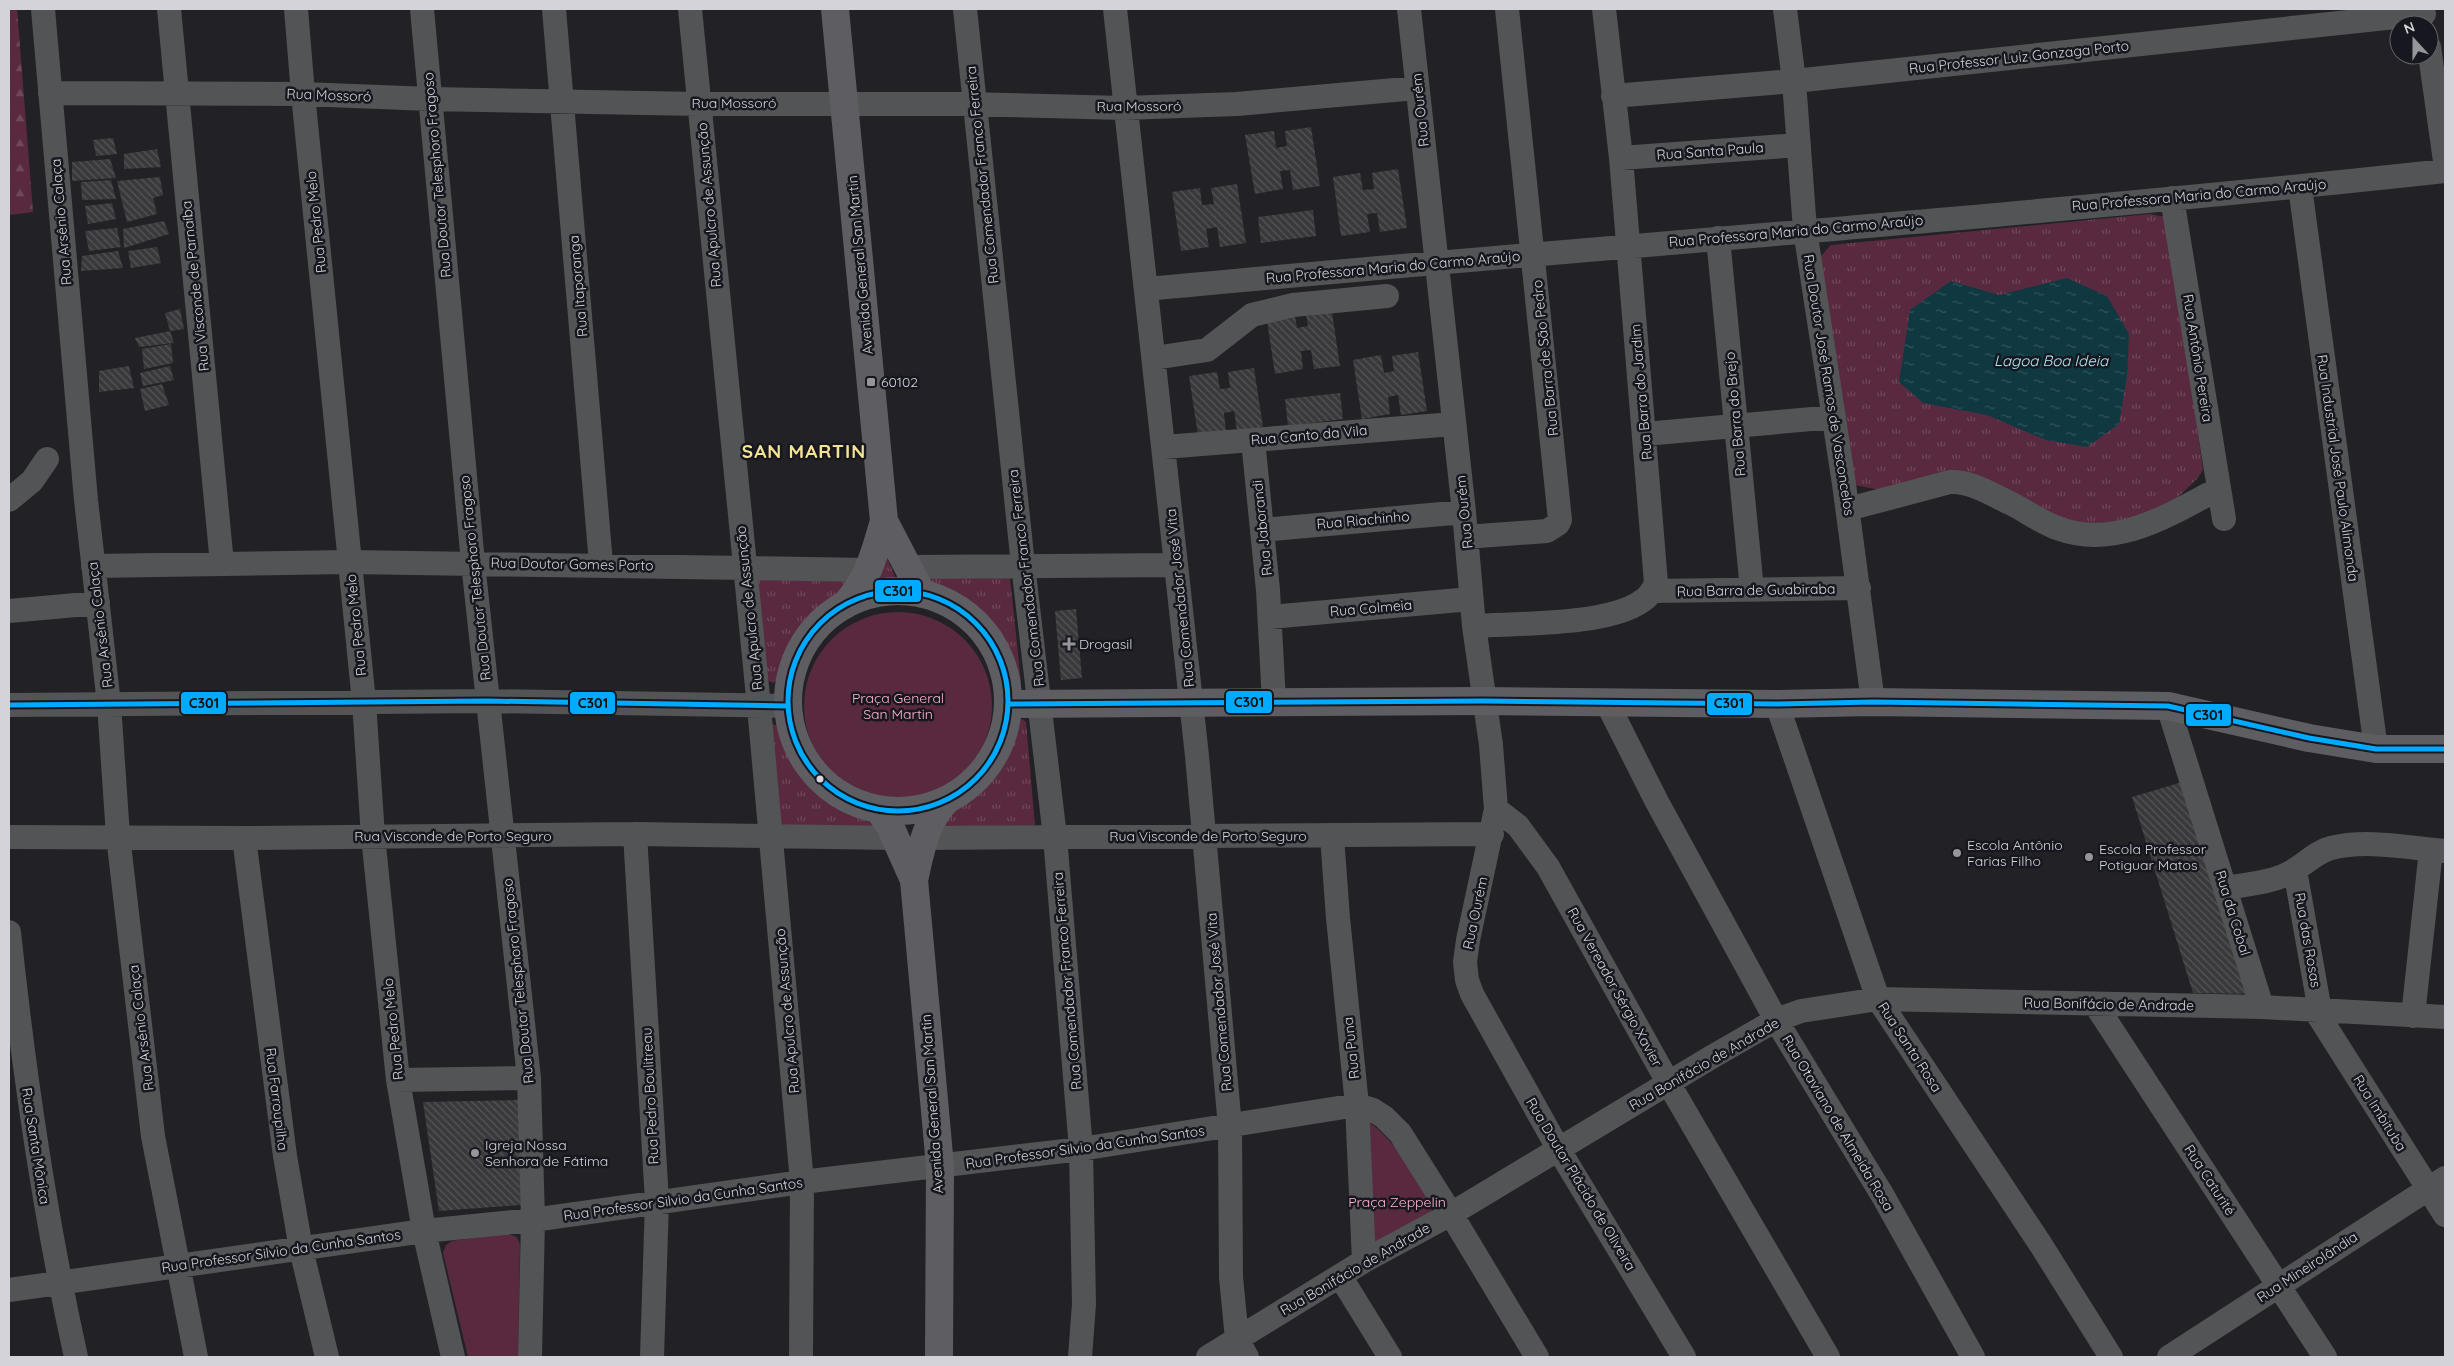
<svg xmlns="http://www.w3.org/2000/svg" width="2454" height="1366" font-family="Quicksand,sans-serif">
<defs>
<pattern id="grass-tufts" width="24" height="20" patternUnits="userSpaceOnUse" patternTransform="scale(1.25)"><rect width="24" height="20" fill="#592a3f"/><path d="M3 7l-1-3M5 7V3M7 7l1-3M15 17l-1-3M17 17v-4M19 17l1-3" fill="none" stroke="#70485a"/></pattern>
<pattern id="forest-firs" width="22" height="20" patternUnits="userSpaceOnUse" patternTransform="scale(1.25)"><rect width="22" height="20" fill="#592a3f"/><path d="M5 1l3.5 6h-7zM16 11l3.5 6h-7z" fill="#70485a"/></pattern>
<pattern id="water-ripples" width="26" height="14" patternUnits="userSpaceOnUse" patternTransform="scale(1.25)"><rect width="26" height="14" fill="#0f3841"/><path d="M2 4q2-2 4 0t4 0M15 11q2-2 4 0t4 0" fill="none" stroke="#31545c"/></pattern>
<pattern id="building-back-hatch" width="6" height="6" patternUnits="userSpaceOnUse" patternTransform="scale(1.25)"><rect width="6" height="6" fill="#39383b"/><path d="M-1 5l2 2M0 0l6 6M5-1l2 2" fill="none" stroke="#555457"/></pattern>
</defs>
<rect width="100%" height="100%" fill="#222226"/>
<path fill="url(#grass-tufts)" d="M2150,214l15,3 5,8 33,245 -6,9 -21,20 -35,21 -67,7 -91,-43 -93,8 -35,-7 -35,-228 11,-12z
M886,555l12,29 -22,4 -1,-1z
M919,577l91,1 11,104 -4,-1c-12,-36 -30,-63 -63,-83 -12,-7 -29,-8 -35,-21z
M759,580h88l2,10c-21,16 -45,32 -58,56 -6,11 -9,24 -15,35l-3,2 -6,-3 -10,-98z
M1022,719l4,3 9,103 -91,2 -11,-6c45,-18 75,-51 84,-100z
M772,724l7,2c10,38 32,69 67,87 9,5 24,7 31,13h-96z"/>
<path fill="url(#forest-firs)" d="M9,9h8l16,203 -24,3z"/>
<path fill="#592a3f" d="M804 706a94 94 0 1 1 188 0a94 94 0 1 1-188 0Z
M1369,1122c22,15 57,63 63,89l-58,35z
M506,1233l11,4 3,8 -2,112h-50l-25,-104 3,-8 6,-4z"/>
<path fill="url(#water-ripples)" d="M2067,278l40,18 22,38 -2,42 -8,48 -32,23 -41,-7 -59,-25 -64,-12 -24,-21 11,-72 41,-29 48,14z"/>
<path fill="url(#building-back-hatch)" d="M1311,127l9,59 -27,4 -3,-20 -10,1 3,18 -28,5 -10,-59 29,-4 2,17 11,-2 -2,-15z
M113,138l4,16 -21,2 -3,-16z
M157,149l4,18 -37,2v-15z
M110,159l6,19 -44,3v-19z
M1398,169l9,59 -27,4 -3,-19 -10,1 3,18 -29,4 -8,-59 27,-4 3,17 11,-1 -2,-16z
M160,177l3,18 -10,3 4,16 -30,8 -10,-41z
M111,180l5,19 -34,1 -1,-18z
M1237,184l9,59 -26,4 -3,-20 -11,2 3,18 -28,4 -9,-59 28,-4 2,17 12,-1 -3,-16z
M112,203l4,16 -28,5 -3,-18z
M1313,210l3,26 -55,7 -3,-26z
M164,221l5,13 -45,14 -1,-19z
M117,228l4,19 -32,4 -4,-20z
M157,247l4,16 -30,5 -3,-17z
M118,251l5,17 -42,3 1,-15z
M1331,306l9,60 -26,3 -3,-19 -10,1 2,18 -28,5 -9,-60 28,-4 3,18 11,-2 -3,-16z
M180,309l4,20 -14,2 -5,-18z
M170,331l4,12 -35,4 -4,-9z
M171,344l2,19 -29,6 -2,-20z
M1418,352l9,59 -26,4 -3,-20 -10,2 2,17 -28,5 -9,-59 28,-5 3,18 10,-2 -2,-15z
M129,366l5,22 -35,4v-21z
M170,366l4,14 -31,6 -3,-13z
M1254,368l9,59 -26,4 -3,-20 -10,2 2,18 -28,4 -9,-59 28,-4 3,17 10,-1 -2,-16z
M162,384l7,21 -24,6 -5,-22z
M1340,393l3,26 -55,7 -3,-27z
M1076,609l6,69 -21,2 -6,-69z
M2189,780l66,214 -62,-1 -61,-196z
M519,1100l2,105 -82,6 -16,-109z"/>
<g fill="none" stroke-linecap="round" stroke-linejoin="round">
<path stroke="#535456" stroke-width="24" d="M43,9l43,491 23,204 9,132 35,300 43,221
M169,9l53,555
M296,9l7,85 61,608 9,134 25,244 26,151 29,126
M422,9l51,554 56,515 4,142 -3,137
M554,9l47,555
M690,9l69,698 43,475 -1,175
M965,9l58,556 32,272 26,312 3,155 -4,53
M1115,9l82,747 33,371 1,150 6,62 10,18
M1409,9l55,503 10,114 17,119 5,64 -28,131 -3,22 2,18 5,14 87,156 125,207
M1785,9l9,72 11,149 39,254 29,218
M2429,47l16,114
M50,93l253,1 127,5 270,5h264l160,4 113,-4 180,-16
M1613,96l181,-15 630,-67
M1621,158l178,-13
M2300,187l76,562
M2172,198l52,321
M1718,238l34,352
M1147,289c432,-41 866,-71 1298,-118
M1154,358l53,-8 45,-35 41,-10 94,-9
M1645,434l189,-17
M1253,440l15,150 6,112
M1164,447l290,-23
M9,500l23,-19 15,-22
M1848,509l102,-27c21,-1 41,12 60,21 16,8 31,19 47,25 58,22 112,-13 161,-39
M1262,530l202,-18
M1466,537l81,-6 11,-7 2,-4 -53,-511
M93,566l256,-4 521,8
M908,567l268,-2
M1652,591l207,-3
M9,611l89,-8
M1270,617l201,-18
M1474,626c44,-3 133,0 168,-25 7,-4 11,-11 14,-18l-35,-425 -17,-149
M1607,703l50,99 119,218 107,176 90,161
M1777,704l101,295 163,246 70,112
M9,705l478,-4 300,5
M2168,706l94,301
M1496,809l22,17 30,41 121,217 159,273
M635,834l22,367 -5,156
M1332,836l6,82 19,187 7,156
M9,837l235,1 391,-4 262,4
M244,838l41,318 16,93 26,108
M925,838l567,-4
M2295,870l25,141
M2226,888c21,-4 44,-5 63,-15 15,-7 26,-21 42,-25 36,-9 78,0 114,3
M9,932c15,143 36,285 67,425
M2095,1004l230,353
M2315,1010l130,205
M2413,1016l18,-166
M398,1080l131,-2
M1340,1276l50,81
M9,1290l415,-59 109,-11 269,-38 279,-33 276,-44 16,5 11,7 16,16 51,81 86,143
M1208,1357l156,-96 87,-47 259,-156 66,-38 25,-9 77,-12 384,8 183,10
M2169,1357l276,-179"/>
<path stroke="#5e5e62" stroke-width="28" d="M835,9l49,512c-10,34 -15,57 -39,84
M884,521l38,73
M788 701a110 110 0 1 1 220 0a110 110 0 1 1-220 0Z
M1009,704l474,-3 294,3 96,-2 295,4 141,32 67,11h69
M879,810l11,16 24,54 26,286 -1,191
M914,880c7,-30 11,-59 34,-81"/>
<g stroke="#17171f" stroke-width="9">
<path id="bus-1" d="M788 701a110 110 0 1 1 220 0a110 110 0 1 1-220 0Z
M1009,704l474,-3 294,3 96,-2 295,4 141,32 67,11h69
M9,705l478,-4 300,5"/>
</g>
<use href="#bus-1" stroke="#0af" stroke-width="5"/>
</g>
<g fill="#95959a" stroke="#17171f" stroke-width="2">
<rect x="866" y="377" width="10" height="10" rx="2.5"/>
<path d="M1066.5 636.5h5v5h5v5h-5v5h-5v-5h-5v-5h5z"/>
<circle cx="1957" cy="853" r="5"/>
<circle cx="2089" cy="857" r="5"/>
<circle cx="475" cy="1153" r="5"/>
</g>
<circle fill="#d3d3d9" stroke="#17171f" stroke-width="2" cx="820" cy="779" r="4.5"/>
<g text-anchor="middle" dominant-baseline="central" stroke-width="5" stroke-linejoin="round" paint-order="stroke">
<g font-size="14" fill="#d3d3d9" stroke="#17171f">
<text transform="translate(2019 57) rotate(-6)">Rua Professor Luiz Gonzaga Porto</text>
<text transform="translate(329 95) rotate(2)">Rua Mossoró</text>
<text x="734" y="103">Rua Mossoró</text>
<text x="1139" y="106">Rua Mossoró</text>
<text transform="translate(1420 110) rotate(-96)">Rua Ourém</text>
<text transform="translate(1710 151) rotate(-4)">Rua Santa Paula</text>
<text transform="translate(437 175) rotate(-95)">Rua Doutor Telesphoro Fragoso</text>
<text transform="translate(982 175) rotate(-96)">Rua Comendador Franco Ferreira</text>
<text transform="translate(2199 195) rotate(-5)">Rua Professora Maria do Carmo Araújo</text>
<text transform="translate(709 205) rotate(-95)">Rua Apulcro de Assunção</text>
<text transform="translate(61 222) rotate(-95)">Rua Arsênio Calaça</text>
<text transform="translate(316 222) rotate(-96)">Rua Pedro Melo</text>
<text transform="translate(1796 231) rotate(-5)">Rua Professora Maria do Carmo Araújo</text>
<text transform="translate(860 265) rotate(-95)">Avenida General San Martin</text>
<text transform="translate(1393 267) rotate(-5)">Rua Professora Maria do Carmo Araújo</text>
<text transform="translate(195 286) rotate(-96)">Rua Visconde de Parnaíba</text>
<text transform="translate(578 286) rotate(-95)">Rua Itaporanga</text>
<text transform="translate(1545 358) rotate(-96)">Rua Barra de São Pedro</text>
<text transform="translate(2198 358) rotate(81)">Rua Antônio Pereira</text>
<text transform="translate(1829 385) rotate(81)">Rua Doutor José Ramos de Vasconcelos</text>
<text transform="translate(1641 392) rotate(-95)">Rua Barra do Jardim</text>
<text transform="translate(1735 414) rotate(-95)">Rua Barra do Brejo</text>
<text transform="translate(1309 435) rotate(-5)">Rua Canto da Vila</text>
<text transform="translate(2338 468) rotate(82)">Rua Industrial José Paulo Alimonda</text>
<text transform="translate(1464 512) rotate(-96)">Rua Ourém</text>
<text transform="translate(1363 520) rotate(-5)">Rua Riachinho</text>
<text transform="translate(1262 528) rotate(-96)">Rua Jaborandi</text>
<text transform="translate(572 564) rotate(1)">Rua Doutor Gomes Porto</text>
<text transform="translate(475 578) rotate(-96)">Rua Doutor Telesphoro Fragoso</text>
<text transform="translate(1026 578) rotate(-97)">Rua Comendador Franco Ferreira</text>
<text transform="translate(1756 590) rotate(-1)">Rua Barra de Guabiraba</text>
<text transform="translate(1180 598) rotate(-96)">Rua Comendador José Vita</text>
<text transform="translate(749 608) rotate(-96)">Rua Apulcro de Assunção</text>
<text transform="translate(1371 608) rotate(-5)">Rua Colmeia</text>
<text transform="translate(100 625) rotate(-97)">Rua Arsênio Calaça</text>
<text transform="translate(356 625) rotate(-96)">Rua Pedro Melo</text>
<text x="453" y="836">Rua Visconde de Porto Seguro</text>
<text x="1208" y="836">Rua Visconde de Porto Seguro</text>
<text transform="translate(1475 913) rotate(-78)">Rua Ourém</text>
<text transform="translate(2233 913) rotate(73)">Rua da Cobal</text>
<text transform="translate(2308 940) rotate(80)">Rua das Rosas</text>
<text transform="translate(518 981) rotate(-96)">Rua Doutor Telesphoro Fragoso</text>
<text transform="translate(1067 981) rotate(-95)">Rua Comendador Franco Ferreira</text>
<text transform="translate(1615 987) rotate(61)">Rua Vereador Sérgio Xavier</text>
<text transform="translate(1219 1002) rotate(-95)">Rua Comendador José Vita</text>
<text transform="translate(2109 1004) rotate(1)">Rua Bonifácio de Andrade</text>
<text transform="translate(787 1011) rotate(-95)">Rua Apulcro de Assunção</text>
<text transform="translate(141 1028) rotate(-97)">Rua Arsênio Calaça</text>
<text transform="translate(393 1029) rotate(-96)">Rua Pedro Melo</text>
<text transform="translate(1910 1047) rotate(57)">Rua Santa Rosa</text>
<text transform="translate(1351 1048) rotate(-96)">Rua Puna</text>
<text transform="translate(1704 1064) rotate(-30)">Rua Bonifácio de Andrade</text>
<text transform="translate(650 1096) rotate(-93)">Rua Pedro Boulitreau</text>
<text transform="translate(277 1099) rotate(83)">Rua Farroupilha</text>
<text transform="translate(932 1104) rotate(-94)">Avenida General San Martin</text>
<text transform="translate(2380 1113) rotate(58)">Rua Imbituba</text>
<text transform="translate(1838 1123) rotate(59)">Rua Otaviano de Almeida Rosa</text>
<text transform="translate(36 1146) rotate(81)">Rua Santa Mônica</text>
<text transform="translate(1085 1147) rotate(-8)">Rua Professor Silvio da Cunha Santos</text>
<text transform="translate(2210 1180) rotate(57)">Rua Caturité</text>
<text transform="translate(1581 1184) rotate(59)">Rua Doutor Plácido de Oliveira</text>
<text transform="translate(683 1199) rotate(-8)">Rua Professor Silvio da Cunha Santos</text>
<text transform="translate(281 1251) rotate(-8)">Rua Professor Silvio da Cunha Santos</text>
<text transform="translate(2307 1267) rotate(-33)">Rua Mineirolândia</text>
<text transform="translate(1355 1269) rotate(-30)">Rua Bonifácio de Andrade</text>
</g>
<g font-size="14" fill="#d3d3d9" stroke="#17171f" text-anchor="start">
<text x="881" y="382">60102</text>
<text x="1079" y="644">Drogasil</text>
<text x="1967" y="845">Escola Antônio<tspan x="1967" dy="16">Farias Filho</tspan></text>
<text x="2099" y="849">Escola Professor<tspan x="2099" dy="16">Potiguar Matos</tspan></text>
<text x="485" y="1145">Igreja Nossa<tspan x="485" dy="16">Senhora de Fátima</tspan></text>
</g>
<g font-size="14" fill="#ffb5d2" stroke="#17171f">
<text x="898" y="698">Praça General<tspan x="898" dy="16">San Martin</tspan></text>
<text x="1397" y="1202">Praça Zeppelin</text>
</g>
<g font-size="15" font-style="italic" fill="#aee8f7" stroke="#17171f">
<text x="2051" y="360">Lagoa Boa Ideia</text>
</g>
<g font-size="19" font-weight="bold" letter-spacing="1" fill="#f4e395" stroke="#17171f">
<text x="804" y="451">SAN MARTIN</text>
</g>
</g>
<g stroke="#17171f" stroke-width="2">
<rect x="874" y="579" width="48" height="24" rx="5" fill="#0af"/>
<rect x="1225" y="690" width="48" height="24" rx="5" fill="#0af"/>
<rect x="569" y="691" width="47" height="24" rx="5" fill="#0af"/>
<rect x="180" y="691" width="47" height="24" rx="5" fill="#0af"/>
<rect x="1706" y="692" width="47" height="24" rx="5" fill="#0af"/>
<rect x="2185" y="703" width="47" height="24" rx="5" fill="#0af"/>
</g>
<g font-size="14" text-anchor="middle" font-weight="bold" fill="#111">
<text x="898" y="596">C301</text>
<text x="1249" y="707">C301</text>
<text x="593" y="708">C301</text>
<text x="204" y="708">C301</text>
<text x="1729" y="708">C301</text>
<text x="2208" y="720">C301</text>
</g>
<rect width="2454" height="1366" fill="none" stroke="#d3d3d9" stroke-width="20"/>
<g transform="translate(2414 40) rotate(339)"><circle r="24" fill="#17171f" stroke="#626269"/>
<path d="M0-4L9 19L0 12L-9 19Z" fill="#95959a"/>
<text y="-8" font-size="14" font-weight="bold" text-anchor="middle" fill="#d3d3d9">N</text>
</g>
</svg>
